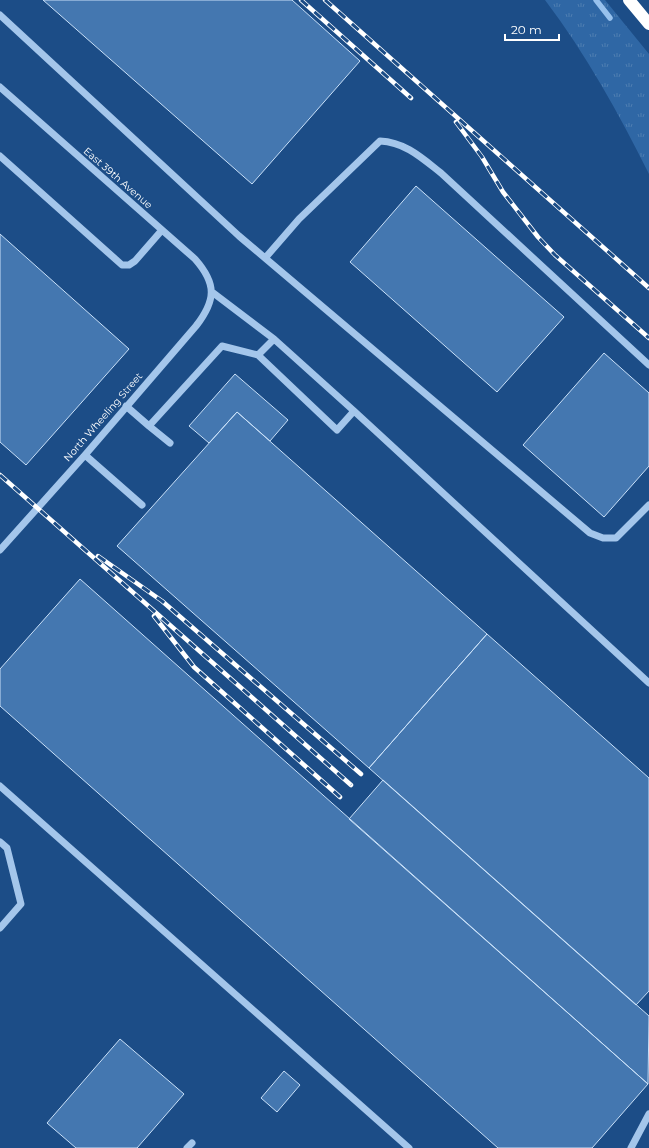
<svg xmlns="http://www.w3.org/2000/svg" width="649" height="1148" font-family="Montserrat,sans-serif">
<defs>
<pattern id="grass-tufts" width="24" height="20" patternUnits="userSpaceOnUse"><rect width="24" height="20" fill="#2f67a5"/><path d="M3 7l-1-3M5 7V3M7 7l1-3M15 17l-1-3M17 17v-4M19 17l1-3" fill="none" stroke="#4e7eb2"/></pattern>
</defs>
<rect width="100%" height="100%" fill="#1c4d87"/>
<path fill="url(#grass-tufts)" d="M545,0h60l44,54v120c-30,-60 -63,-120 -104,-174z"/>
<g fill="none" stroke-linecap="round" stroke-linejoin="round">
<path stroke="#97c1ed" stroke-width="5.5" d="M596,0l14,18"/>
</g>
<path fill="#4477b0" stroke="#c9e0f8" d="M43,0h249l68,61 -108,123z
M416,186l148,131 -67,75 -147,-130z
M0,234l129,115 -103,116 -26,-23z
M604,353l45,40v73l-45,51 -81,-72z
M235,374l53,46 -18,21 -33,-29 -28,31 -20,-17z
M237,412l250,222 -118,134 -252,-222z
M80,579l568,505 -56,64h-94l-498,-442v-37z
M487,634l162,144v213l-13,14 -267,-237z
M383,780l266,236 -1,68 -299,-265z
M120,1039l64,55 -47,54h-61l-29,-25z
M284,1071l16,14 -23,27 -16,-14z"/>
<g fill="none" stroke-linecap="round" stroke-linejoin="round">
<path stroke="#a4c6eb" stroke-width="7" d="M0,15l239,221 351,297 13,5h13l33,-33
M0,87l195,172c22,25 21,41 1,67l-111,129 -85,95
M0,156l122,109h7l6,-4 27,-31
M266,257l33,-38 81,-78c25,1 42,17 61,32l208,192
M258,355l79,75 17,-19 -80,-72
M126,406l23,20 73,-80 36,9 16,-16 -62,-47
M354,411l295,272
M149,426l21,17
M85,455l57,50
M0,786l409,362
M0,842l7,6 14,56 -21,24
M187,1148l5,-5
M631,1148l18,-34"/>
<path stroke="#fff" stroke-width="12" d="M629,0l20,24"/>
<g stroke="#fff" stroke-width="4.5">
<path id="rail" d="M301,0l110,98
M325,0l324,288
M456,122l26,35 21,35 35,45 17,18 94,83
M0,475l351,310
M98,556l64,45 199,173
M154,616l40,51 146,130"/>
</g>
<use href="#rail" stroke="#1c4d87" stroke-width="3" stroke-dasharray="9" stroke-linecap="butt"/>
</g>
<g text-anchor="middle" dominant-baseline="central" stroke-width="3" stroke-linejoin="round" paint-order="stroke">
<g font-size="10" fill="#fff" stroke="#1c4d87">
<text transform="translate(118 178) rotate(41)">East 39th Avenue</text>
<text transform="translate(103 417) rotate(-49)">North Wheeling Street</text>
</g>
</g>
<path d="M505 34v6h54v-6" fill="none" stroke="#ffffff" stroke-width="2"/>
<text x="511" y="34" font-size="12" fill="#ffffff" stroke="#1c4d87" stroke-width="3" paint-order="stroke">20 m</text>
</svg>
